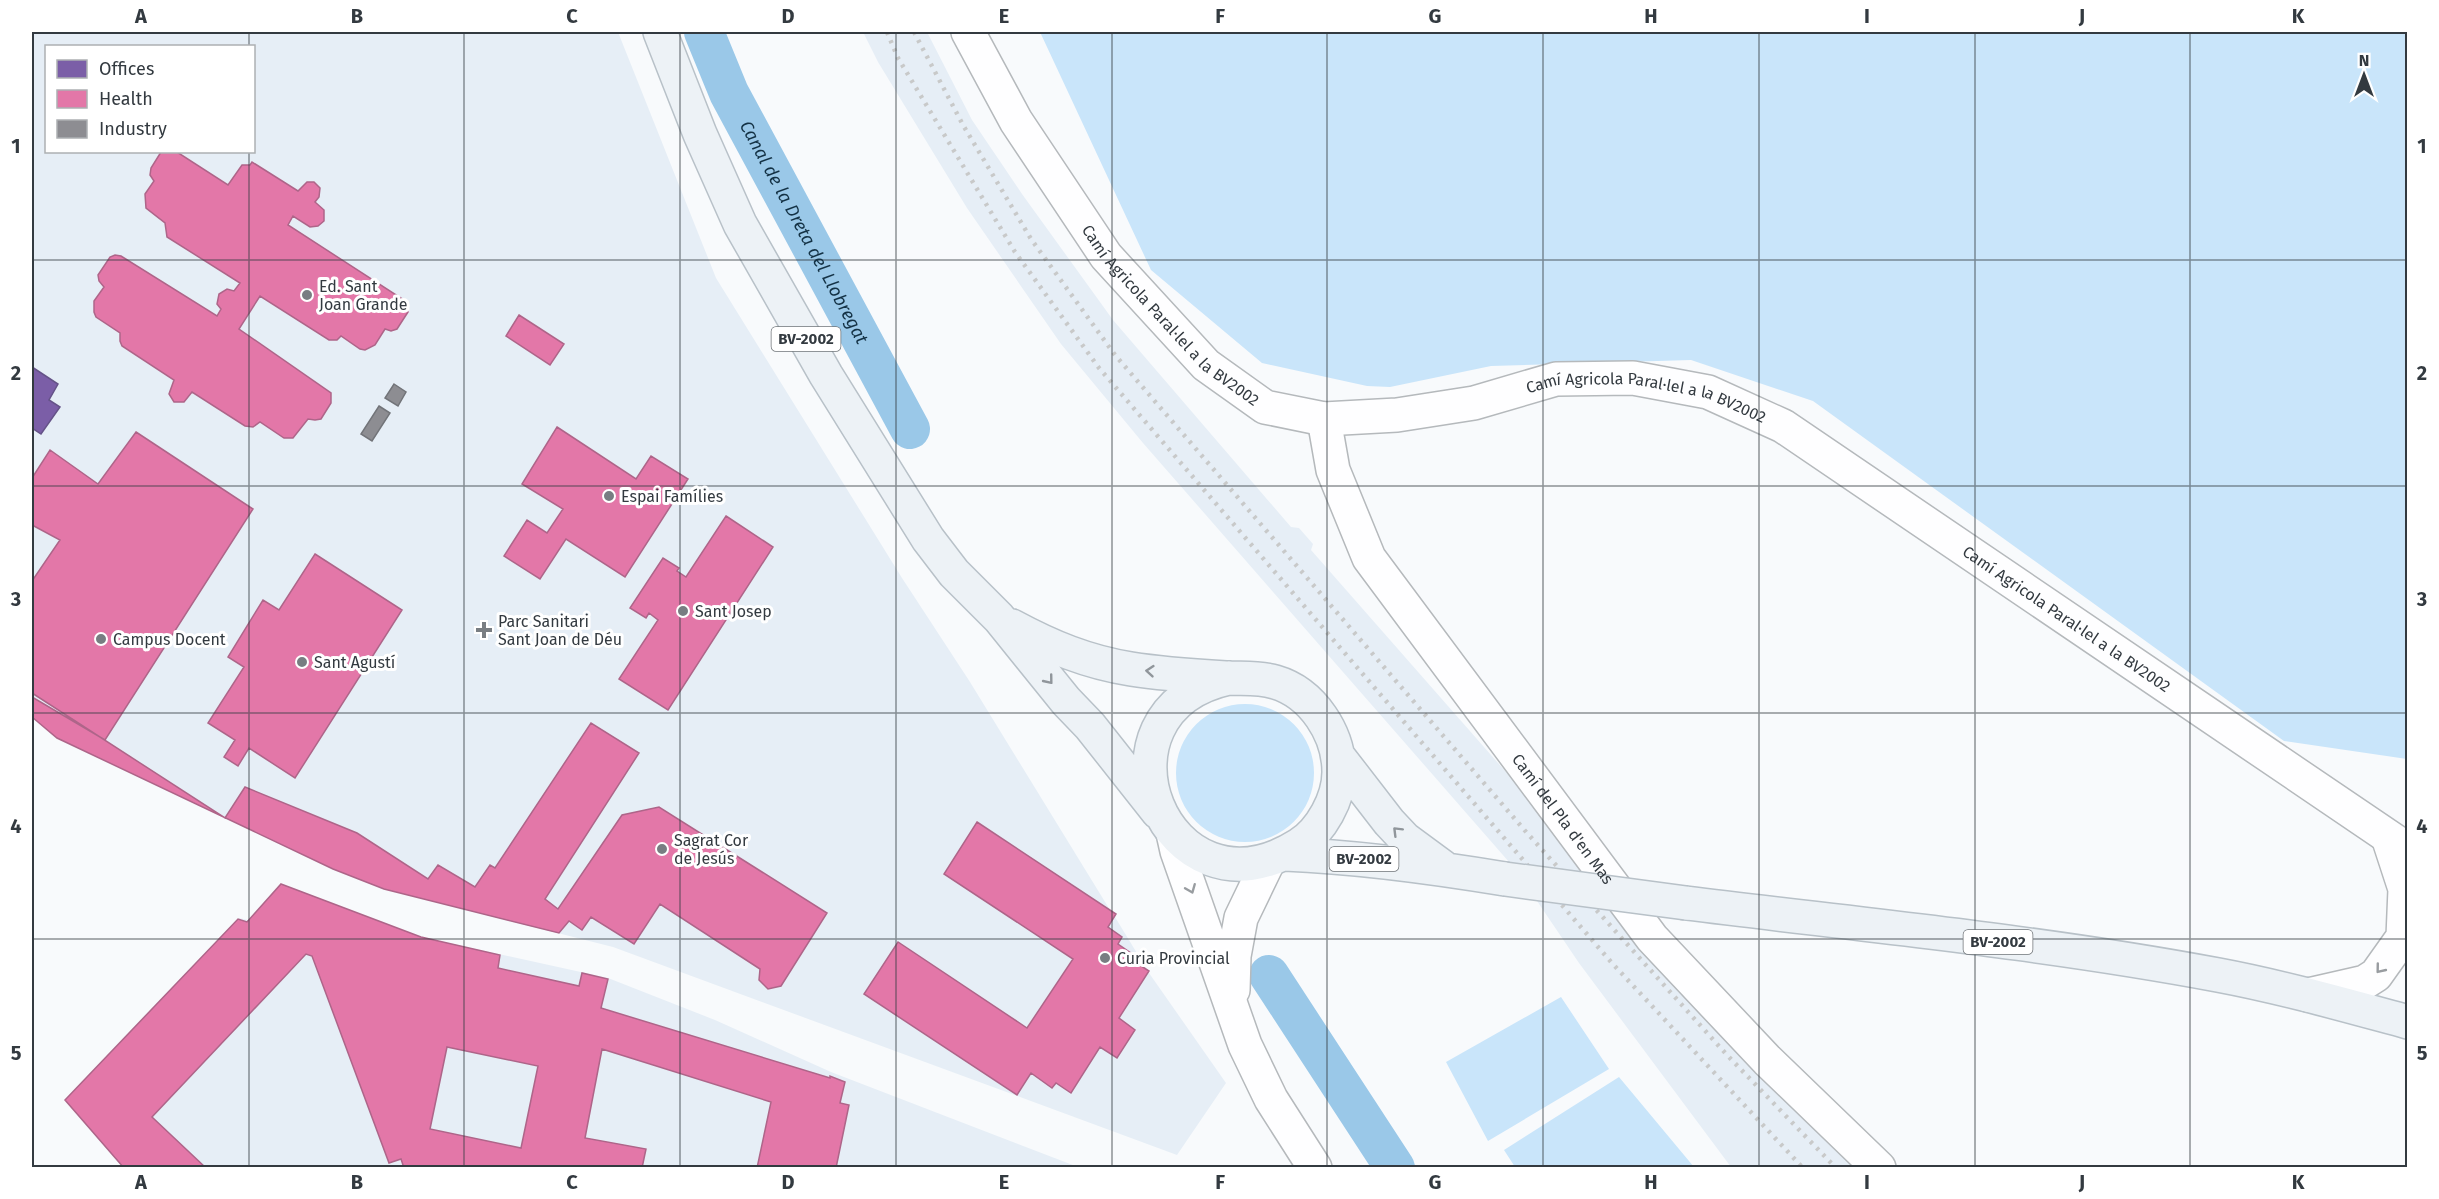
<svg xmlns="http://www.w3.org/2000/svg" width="2439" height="1199" font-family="'Fira Sans',sans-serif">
<rect width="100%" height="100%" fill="#f8fafc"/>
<path fill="#e6eef6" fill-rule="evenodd" d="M32,32h586l98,246 186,300 68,104 140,228 6,4 -1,3 34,56 77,110 -49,72 -564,-208 -229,-58 -51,-20 -276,-131 -25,-21zM46,46h208v106h-208z
M863,32h64l45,88 50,74 91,126 178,207 8,1 14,16 -2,6 252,287v11l75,85 221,234h-128l-152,-204 -63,-93 -373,-427 -82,-99 -94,-136 -89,-146z
M282,884l139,53 187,41 107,42 116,52 247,95h-954l-59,-67 174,-182 9,2z"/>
<path fill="#c9e5fa" d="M1040,32h1367v727l-123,-18 -471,-340 -122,-41 -200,6 -101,21 -23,-1 -105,-23 -111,-93z
M1176 773a69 69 0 1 1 138 0a69 69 0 1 1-138 0Z
M1561,997l48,72 -121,72 -42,-79z
M1619,1077l75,90h-179l-11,-17z"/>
<path fill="#7b5ea7" stroke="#655388" stroke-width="1.5" d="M32,367l26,17 -9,16 11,7 -19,27 -9,-6z"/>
<path fill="#e377a8" stroke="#ae6589" stroke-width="1.5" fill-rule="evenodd" d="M161,152h16l51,33 14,-20h8l2,-3 46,29 9,-9h7l6,6 -1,9 -4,5 9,8v11l-6,5 -8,1 -17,-11 -5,9 116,75 3,5 1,7 -11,17 -6,2 -6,-2 -10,16 -10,5 -5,-1 -19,-13 -4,4h-8l-69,-44 -21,33 92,64v10l-10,16 -6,1 -7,-1 -15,19h-9l-24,-16 -7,5 -8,-1 -53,-34 -8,10h-10l-5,-8 5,-14 -52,-34 -2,-5v-8l-24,-16 -2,-5v-11l10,-14 -5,-6 -1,-6 12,-18 5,-2 6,1 96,60 4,-7 -4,-5 2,-10 8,-5 7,2 6,-8 -73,-46 -2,-14 -19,-15 -1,-14 9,-13 -4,-6 1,-7z
M519,315l45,29 -14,21 -44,-29z
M557,427l79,52 15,-23 37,23 -63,98 -59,-38 -26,40 -36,-23 23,-36 20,13 16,-24 -41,-25z
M136,432l117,77 -148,231 -73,-43v-116l28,-41 -28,-15v-47l18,-28 48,34z
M726,516l47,31 -105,163 -49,-31 39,-59 -9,-7 -3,5 -16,-10 33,-50 16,10 -2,3 9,6z
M315,554l87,56 -107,168 -46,-30 -11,18 -14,-9 11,-17 -27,-17 36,-56 -16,-10 35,-57 16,10z
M32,693l193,125 20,-31 112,46 71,46 10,-14 37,22 15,-22 5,3 96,-145 48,30 -94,146 13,10 64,-94 37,-8 168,106 -46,73 -13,3 -9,-9 1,-11 -100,-65 -26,40 -43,-27 -9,13 -13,-9 -10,12 -175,-44 -51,-20 -276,-131 -25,-21z
M977,822l139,92 -8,13 14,10 -4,7 20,14 -3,4 14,9 -30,47 16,12 -18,28 -17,-11 -29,46 -15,-10 -4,5 -21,-15 -14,22 -153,-101 34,-52 129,86 46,-69 -129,-85z
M281,884l140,53 79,18 -2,13 81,18 3,-13 26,6 -7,29 229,70v-2l15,6 -5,21 9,2 -13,63h-79l14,-66 -169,-53 -17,89 61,11 -4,19h-238l-3,-9 -12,4 -77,-207 -6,-2 -154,163 54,51h-82l-59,-68 173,-181 9,3zM447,1047l91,19 -17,82 -91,-19z"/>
<path fill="#8d8d92" stroke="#727479" stroke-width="1.5" d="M394,384l12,8 -8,14 -13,-8z
M379,406l11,7 -18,28 -11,-7z"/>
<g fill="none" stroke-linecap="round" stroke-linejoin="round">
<g stroke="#9ac8e8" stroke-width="40">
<path id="s1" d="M704,32l25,61 181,336"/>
<path d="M1269,975l126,193"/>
</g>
<g stroke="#b5b9bc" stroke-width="36">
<g id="street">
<path id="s2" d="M968,32l48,89 90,135 100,109 59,42 59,12 73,-4 77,-12 82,-24 77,-1 75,14 75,34 625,424"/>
<path id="s3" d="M1324,419l9,51 36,88 283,380 115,122 112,108"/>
<path d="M1173,833l4,18 68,194 26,54 44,69"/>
<path d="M1233,990l1,-34 7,-38 27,-56"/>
<path d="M2308,995l57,-13 11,-7 27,-38 2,-48 -17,-52"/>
</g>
</g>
<g stroke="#b8c1c8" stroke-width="36">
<path id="primary" d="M660,32l40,102 40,90 86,151 102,164 26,34 45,45 67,83 24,25 68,86
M1012,626c39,21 75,36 119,43 31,5 63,7 95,9 16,1 33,-1 49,4 38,11 64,52 64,90 0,27 -18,59 -40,73 -134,84 -220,-134 -70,-167
M1338,756l51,66 16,17 38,28
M1285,854c74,3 147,13 220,25
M1686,903c177,22 356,39 532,72 64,12 127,30 190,47"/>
</g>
<use href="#street" stroke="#fefeff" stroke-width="33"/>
<use href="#primary" stroke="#edf2f6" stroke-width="33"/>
<path stroke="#c8c9c9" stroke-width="4.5" stroke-dasharray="3 6" stroke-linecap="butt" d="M887,32l11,26 117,194 84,116 512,594 192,206
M914,32l49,93 68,114 84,116 412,478 200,222 109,113"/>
<g stroke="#b8c1c8" stroke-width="36" stroke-linecap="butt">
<path id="primary-bridge" d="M1505,879l181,24"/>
</g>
<use href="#primary-bridge" stroke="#edf2f6" stroke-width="33"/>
</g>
<defs><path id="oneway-chevron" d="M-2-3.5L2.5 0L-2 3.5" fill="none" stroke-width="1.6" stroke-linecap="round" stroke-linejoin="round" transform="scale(1.5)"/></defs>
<g stroke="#90969b">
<use href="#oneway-chevron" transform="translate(1150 671) rotate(-175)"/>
<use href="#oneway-chevron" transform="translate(1049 680) rotate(51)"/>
<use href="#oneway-chevron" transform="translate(1397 831) rotate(-135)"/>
</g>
<g stroke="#989ca0">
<use href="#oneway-chevron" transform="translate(1191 889) rotate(68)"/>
<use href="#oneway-chevron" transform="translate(2380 969) rotate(129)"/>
</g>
<path fill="none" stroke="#333a40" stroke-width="1.5" stroke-opacity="0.55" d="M249,32v14M464,32v1136M680,32v1136M896,32v1136M1112,32v1136M1327,32v1136M1543,32v1136M1759,32v1136M1975,32v1136M2190,32v1136M249,152v1016M32,260h2376M32,486h2376M32,713h2376M32,939h2376"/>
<g fill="#787d82" stroke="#fff" stroke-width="2">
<circle cx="307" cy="295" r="6"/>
<circle cx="609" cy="496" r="6"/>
<circle cx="683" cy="611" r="6"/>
<path d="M481 621h6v6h6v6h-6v6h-6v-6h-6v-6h6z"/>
<circle cx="101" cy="639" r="6"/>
<circle cx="302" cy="662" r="6"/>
<circle cx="662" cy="849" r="6"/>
<circle cx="1105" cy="958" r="6"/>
</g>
<g text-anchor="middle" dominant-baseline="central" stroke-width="6" stroke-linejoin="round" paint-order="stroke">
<g fill="#fff" stroke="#707579" stroke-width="1.5">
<rect x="771.5" y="327" width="69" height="24" rx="4.5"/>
<rect x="1329.5" y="847" width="69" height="24" rx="4.5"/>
<rect x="1963.5" y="930" width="69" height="24" rx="4.5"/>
</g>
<g font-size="15" font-weight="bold" fill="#333a40">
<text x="806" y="339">BV-2002</text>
<text x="1364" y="859">BV-2002</text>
<text x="1998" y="942">BV-2002</text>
</g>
<g font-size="16" fill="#333a40" stroke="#fff" text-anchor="start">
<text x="319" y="286">Ed. Sant<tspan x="319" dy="18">Joan Grande</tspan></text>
<text x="621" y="496">Espai Famílies</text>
<text x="695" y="611">Sant Josep</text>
<text x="498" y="621">Parc Sanitari<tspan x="498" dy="18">Sant Joan de Déu</tspan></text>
<text x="113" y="639">Campus Docent</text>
<text x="314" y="662">Sant Agustí</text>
<text x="674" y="840">Sagrat Cor<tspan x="674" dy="18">de Jesús</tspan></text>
<text x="1117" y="958">Curia Provincial</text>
</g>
<g font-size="16" fill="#333a40" stroke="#fff">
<text stroke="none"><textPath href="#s2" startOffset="351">Camí Agricola Paral·lel a la BV2002</textPath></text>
<text stroke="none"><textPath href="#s2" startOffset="873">Camí Agricola Paral·lel a la BV2002</textPath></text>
<text stroke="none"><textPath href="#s2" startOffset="1359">Camí Agricola Paral·lel a la BV2002</textPath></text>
<text stroke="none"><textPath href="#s3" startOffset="472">Camí del Pla d'en Mas</textPath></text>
</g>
<g font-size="18" font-style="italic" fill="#143245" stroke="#fff">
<text stroke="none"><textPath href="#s1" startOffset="224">Canal de la Dreta del Llobregat</textPath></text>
</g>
</g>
<rect width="2439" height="1199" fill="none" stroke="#ffffff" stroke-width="66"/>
<rect x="45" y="45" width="210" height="108" fill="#ffffff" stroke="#adb0b3" stroke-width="1.5"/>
<rect x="57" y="60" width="30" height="18" fill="#7b5ea7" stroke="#adb0b3" stroke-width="1.5"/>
<text x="99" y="75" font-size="18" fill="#333a40">Offices</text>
<rect x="57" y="90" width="30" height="18" fill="#e377a8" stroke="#adb0b3" stroke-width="1.5"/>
<text x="99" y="105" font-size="18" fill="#333a40">Health</text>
<rect x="57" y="120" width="30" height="18" fill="#8d8d92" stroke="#adb0b3" stroke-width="1.5"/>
<text x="99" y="135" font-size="18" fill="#333a40">Industry</text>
<g transform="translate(2364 75)" stroke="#ffffff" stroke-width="4.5" paint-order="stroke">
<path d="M0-4.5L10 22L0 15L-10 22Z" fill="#333a40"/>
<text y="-9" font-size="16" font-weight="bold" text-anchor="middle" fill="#333a40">N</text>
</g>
<rect x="33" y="33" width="2373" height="1133" fill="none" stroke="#333a40" stroke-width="2"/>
<g font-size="20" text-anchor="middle" font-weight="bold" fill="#333a40">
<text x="141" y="23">A</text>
<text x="357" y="23">B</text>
<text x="572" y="23">C</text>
<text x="788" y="23">D</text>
<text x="1004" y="23">E</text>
<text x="1220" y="23">F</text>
<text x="1435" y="23">G</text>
<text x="1651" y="23">H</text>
<text x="1867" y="23">I</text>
<text x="2082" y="23">J</text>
<text x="2298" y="23">K</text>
<text x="16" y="153">1</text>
<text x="2422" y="153">1</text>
<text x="16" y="380">2</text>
<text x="2422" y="380">2</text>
<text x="16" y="606">3</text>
<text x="2422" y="606">3</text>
<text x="16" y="833">4</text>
<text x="2422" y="833">4</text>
<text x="16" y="1060">5</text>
<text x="2422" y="1060">5</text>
<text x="141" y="1189">A</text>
<text x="357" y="1189">B</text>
<text x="572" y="1189">C</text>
<text x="788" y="1189">D</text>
<text x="1004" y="1189">E</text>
<text x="1220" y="1189">F</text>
<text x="1435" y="1189">G</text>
<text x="1651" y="1189">H</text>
<text x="1867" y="1189">I</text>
<text x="2082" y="1189">J</text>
<text x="2298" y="1189">K</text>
</g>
</svg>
